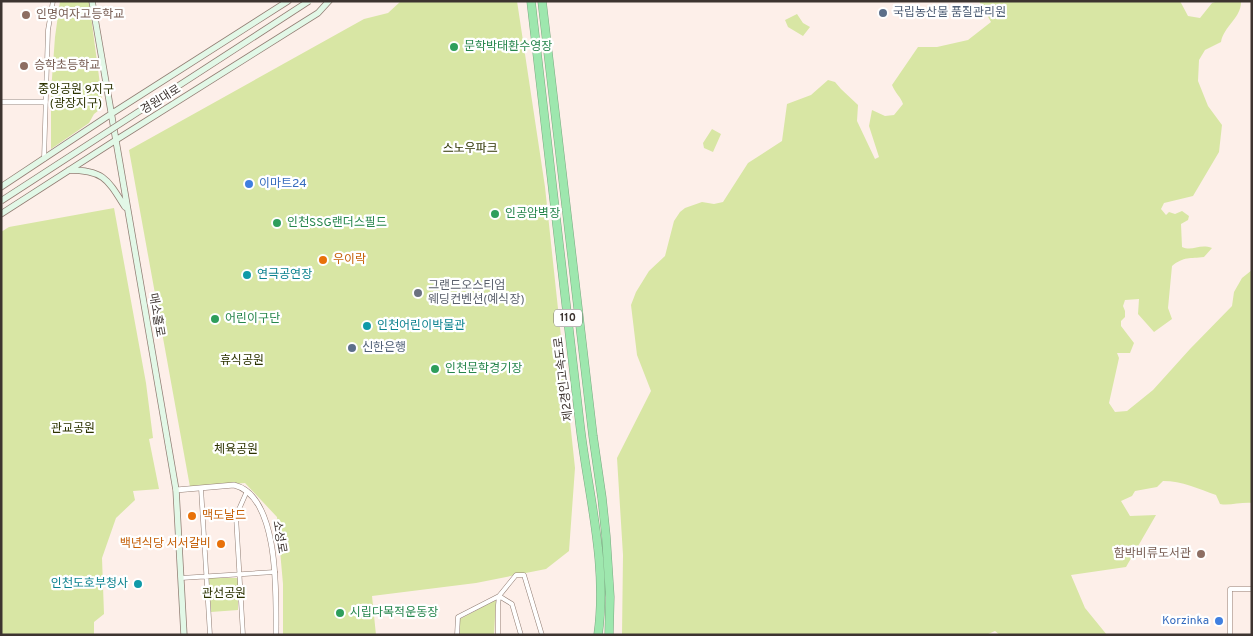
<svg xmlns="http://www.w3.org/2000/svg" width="1253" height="636" font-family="Overpass,'Noto Sans KR',sans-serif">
<rect width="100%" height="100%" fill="#fdefe9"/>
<path fill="#d8e6a4" d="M60,1h29l14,106 -9,7 -5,9 -38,26v-57l4,-55z
M401,1h116l28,186 30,281 -6,83 -23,18 -70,14 -104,13 4,39h-93v-51l-6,-67 -32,-34 -55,4 -61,-337 235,-131 24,-6z
M979,1h201l8,15 12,2 12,-15 6,-2 23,1c0,16 -17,24 -20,40l-16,8 -6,10 -1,21 10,25 14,19 -3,27 -26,44 -29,7 -3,6 5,6 3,-3 6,2 7,-3 7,5 -1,4 -7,4 1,23c11,5 17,-4 30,1l-8,9c-14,2 -20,-1 -32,9l-4,42 4,11 -18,13 -16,-18 1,-15 -14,1 -2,6 2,5v6l-4,4v5l13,17 -4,10h-13l2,5 -10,45 6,9 12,-1 26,-21 37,-41 42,-43 2,-14 8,-14 10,-8v233c-11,-1 -23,3 -32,1l-4,-9c-17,-6 -34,-14 -53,-14l-6,6 -22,4 -3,5 -11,5 9,15 26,-1 -30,52 -55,8 14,33 22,27h-107l-5,-4 -9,4h-364l1,-80 -6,-97 34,-67 -14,-36 -6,-50 5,-13 13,-21 16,-15 9,-35 6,-9 5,-4 17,-6 12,2 9,-2 25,-39 34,-22 5,-37 24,-9 17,-15 7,2 6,7 17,16 -1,16 18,38 4,-2 -10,-31 3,-16 13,6 9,-1 9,-11c-2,-7 -8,-11 -11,-19l26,-38h19l31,-7 23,-18z
M797,14l6,9 7,4 -7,9 -15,-9 -3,-7z
M712,129l9,5 -8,18 -9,-4 -1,-5z
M114,208l32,175 7,55 -4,1 10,50 -26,2 2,9 -19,18 -14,40 2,56 -10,8v13h-93v-403l8,-5z
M209,578h29v32l-27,2z
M496,600l-2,35h-34v-16z"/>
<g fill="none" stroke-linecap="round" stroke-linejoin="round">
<g stroke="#927e74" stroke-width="5">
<path id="minor" d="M44,159l4,-129 5,-29
M201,488l9,147
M181,578l94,-6
M499,596l13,8 9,31
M243,635l-7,-119 11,-25
M457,635l1,-18 41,-21
M498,635v-30l1,-9 17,-21h8l18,60
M1230,635v-46h22"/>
</g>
<g stroke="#927e74" stroke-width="6">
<path id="tertiary" d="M1,102h44
M176,490l58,-5c46,11 42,112 42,150"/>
</g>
<g stroke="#927e74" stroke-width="7">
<path id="secondary" d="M92,1l84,489 8,145
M69,170c35,0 39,10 56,37
M1,187l110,-73 177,-113
M1,214l115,-74 202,-127 11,-12"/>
</g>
<g stroke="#7ca882" stroke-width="9">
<path id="motorway" d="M531,1c16,141 33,283 49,424 8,69 28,139 18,210
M542,1l51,435 9,62 4,38 4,61 -1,38"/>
</g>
<use href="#minor" stroke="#fff" stroke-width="4"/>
<use href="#tertiary" stroke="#fff" stroke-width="5"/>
<use href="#secondary" stroke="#e2f8e7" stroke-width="5.5"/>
<use href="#motorway" stroke="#9ee7ae" stroke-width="8"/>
<g stroke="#927e74" stroke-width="7" stroke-linecap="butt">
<path id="secondary-bridge" d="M1,201l308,-200"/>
</g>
<use href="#secondary-bridge" stroke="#e2f8e7" stroke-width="5.5"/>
</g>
<g fill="#5c6f8a" stroke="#fff" stroke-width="2">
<circle cx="883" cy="13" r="5"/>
<circle cx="352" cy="348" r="5"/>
</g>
<g fill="#8d6e63" stroke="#fff" stroke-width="2">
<circle cx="26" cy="15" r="5"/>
<circle cx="24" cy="66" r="5"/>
<circle cx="1201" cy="554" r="5"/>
</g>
<g fill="#2e9e5b" stroke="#fff" stroke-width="2">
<circle cx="454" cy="47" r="5"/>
<circle cx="495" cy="214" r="5"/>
<circle cx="277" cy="223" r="5"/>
<circle cx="215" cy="319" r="5"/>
<circle cx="435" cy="369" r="5"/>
<circle cx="340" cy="613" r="5"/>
</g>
<g fill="#3f7fe0" stroke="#fff" stroke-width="2">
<circle cx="249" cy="184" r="5"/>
<circle cx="1219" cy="621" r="5"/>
</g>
<g fill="#e8710a" stroke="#fff" stroke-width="2">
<circle cx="323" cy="260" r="5"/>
<circle cx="192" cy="516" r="5"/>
<circle cx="221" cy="544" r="5"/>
</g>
<g fill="#0f9aa8" stroke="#fff" stroke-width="2">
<circle cx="247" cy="275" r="5"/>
<circle cx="367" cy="326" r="5"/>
<circle cx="138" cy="584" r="5"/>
</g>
<circle fill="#6b7280" stroke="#fff" stroke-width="2" cx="418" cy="293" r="5"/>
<g text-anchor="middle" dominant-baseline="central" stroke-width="4.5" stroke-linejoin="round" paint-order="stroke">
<rect fill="#fff" stroke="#77716e" stroke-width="1" x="554" y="309.5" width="28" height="17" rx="4"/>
<g font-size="11" font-weight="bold" fill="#3d3430">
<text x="568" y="318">110</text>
</g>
<g font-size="12" fill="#4e5e75" stroke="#fff" text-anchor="start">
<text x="893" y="13">국립농산물 품질관리원</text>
<text x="362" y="348">신한은행</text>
</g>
<g font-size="12" fill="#785e54" stroke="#fff" text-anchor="start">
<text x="36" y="15">인명여자고등학교</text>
<text x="34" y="66">승학초등학교</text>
<text x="1191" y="554" text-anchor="end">함박비류도서관</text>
</g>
<g font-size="12" fill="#27864d" stroke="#fff" text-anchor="start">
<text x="464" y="47">문학박태환수영장</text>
<text x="505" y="214">인공암벽장</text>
<text x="287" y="223">인천SSG랜더스필드</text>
<text x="225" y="319">어린이구단</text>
<text x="445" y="369">인천문학경기장</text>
<text x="350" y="613">시립다목적운동장</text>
</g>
<g font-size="12" fill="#2c3300" stroke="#fff">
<text x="76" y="90">중앙공원 9지구<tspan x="76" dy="14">(광장지구)</tspan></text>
<text x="470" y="149">스노우파크</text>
<text x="242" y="361">휴식공원</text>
<text x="73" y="429">관교공원</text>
<text x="236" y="450">체육공원</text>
<text x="224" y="594">관선공원</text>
</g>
<g font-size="12" fill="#3d3430" stroke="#fff">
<text transform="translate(161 100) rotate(-32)">경원대로</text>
<text transform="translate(156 315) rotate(80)">매소홀로</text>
<text transform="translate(564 379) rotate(-97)">제2경인고속도로</text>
<text transform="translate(279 537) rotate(80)">소성로</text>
</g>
<g font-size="12" fill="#366cbe" stroke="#fff" text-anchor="start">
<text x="259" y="184">이마트24</text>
<text x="1209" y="621" text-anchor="end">Korzinka</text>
</g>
<g font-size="12" fill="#c56008" stroke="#fff" text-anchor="start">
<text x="333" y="260">우이락</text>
<text x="202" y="516">맥도날드</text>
<text x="211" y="544" text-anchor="end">백년식당 서서갈비</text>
</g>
<g font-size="12" fill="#0d838f" stroke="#fff" text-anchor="start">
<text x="257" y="275">연극공연장</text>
<text x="377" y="326">인천어린이박물관</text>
<text x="128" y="584" text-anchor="end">인천도호부청사</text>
</g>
<g font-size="12" fill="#5b616d" stroke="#fff" text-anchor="start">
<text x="428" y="286">그랜드오스티엄<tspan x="428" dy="14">웨딩컨벤션(예식장)</tspan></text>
</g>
</g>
<rect width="1253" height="636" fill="none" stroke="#3d3430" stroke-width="5"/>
</svg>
